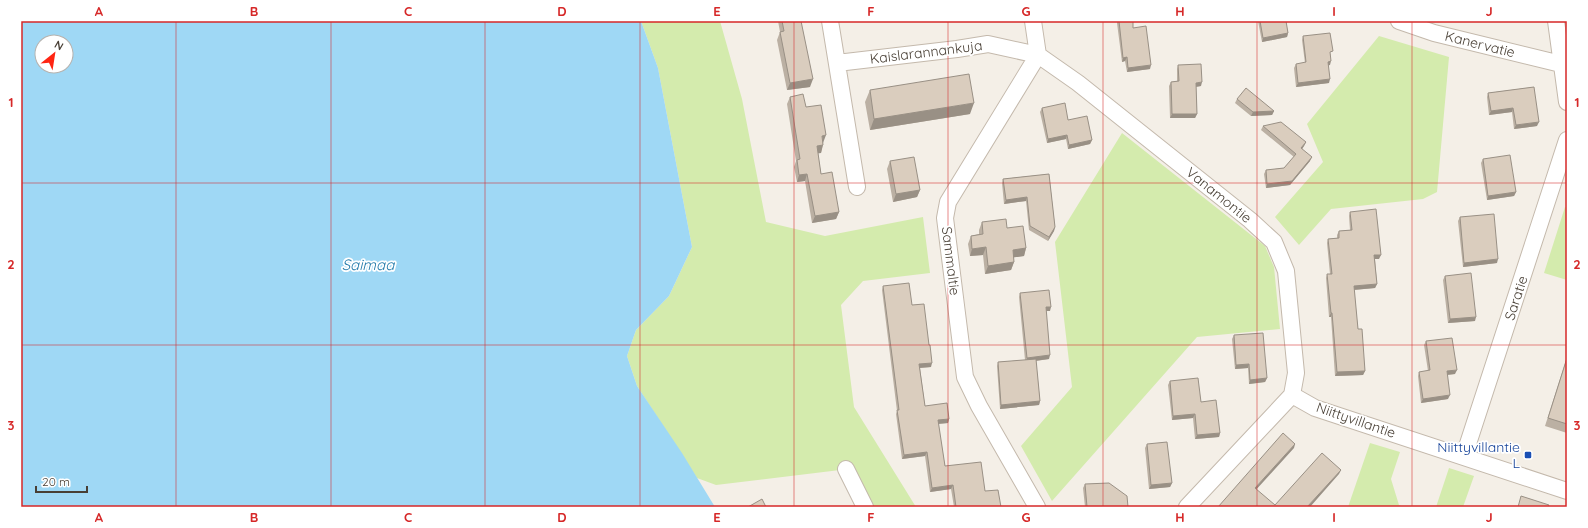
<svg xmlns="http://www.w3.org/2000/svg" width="1588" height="528" font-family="Quicksand,sans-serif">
<rect width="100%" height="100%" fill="#f4efe7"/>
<path fill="#d4ebad" d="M641,21h79l22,78 24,123 59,14 98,-19 7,56 -67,8 -22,24 13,102 62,100h-61l-15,-37 -124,15 -19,-7 -60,-92 -10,-30 9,-26 33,-34 23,-49 -34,-179z
M1379,36l70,21 -12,135 -14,7 -92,10 -32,36 -24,-28 48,-55 -16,-38z
M1122,133l143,113 9,21 6,62 -83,8 -145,164 -31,-55 51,-59 -17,-145z
M1565,207l2,1v72l-23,-7z
M1370,443l30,9 -9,27 8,26 5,2h-56z
M1449,468l25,8 -11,31h-27z"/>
<path fill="#9fd8f5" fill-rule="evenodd" d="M21,21h620l17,47 34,179 -23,49 -33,34 -9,26 10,30 45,67 33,54h-694zM42,42h24v24h-24z"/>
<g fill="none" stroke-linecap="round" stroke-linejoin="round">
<g stroke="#c4b9ac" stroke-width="18">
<path id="street" d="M830,21l27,166
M1033,21l5,34 -90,147 -3,16 20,159 14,29 58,101
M1399,21l35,12 127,31
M1556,21l11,81
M837,63l120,-14 31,-5 50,11 40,28 172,137 24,22 12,29 10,102 -4,22
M1464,456l103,-316
M846,469l19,38
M1187,507l105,-112 23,13 252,83"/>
</g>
<use href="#street" stroke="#fff" stroke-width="16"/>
</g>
<path fill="#bbb0a3" d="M778,21h23l9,66 -23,3 -10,-50 3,-8z
M1117,21h16v7l17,41 -23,3 -2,-11 -3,1 -5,-39z
M1258,21h28l2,12 -1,4 -25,5z
M1303,36l28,19h-1v10h-2l1,18 -33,4 -2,-19 2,-4 9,-1 -3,-23z
M1178,65l23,21 -5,1 1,27 -2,4h-25l-1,-32 2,-4 6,-1v-12z
M1534,87l3,39 -23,3 -2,-17 -23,3 -2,-18 1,-4z
M870,90l100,24 -100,16 -5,-28z
M790,97l16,10 17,36 -2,10h-3l3,21 18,38 -3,7 -24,4 -7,-42 -8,1 -3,-15 2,-6 -9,-57z
M1237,99l37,12 -2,4 -21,1 -16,-13z
M1042,108l50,32 -2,4 -22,5 -2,-10 -19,4 -7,-31z
M1263,126l43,16 -2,4 -2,3 8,12 -20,24 -24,3 -2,-14 2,-4 18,-2 10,-11 -33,-27z
M1483,159l33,33 -2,4 -27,4 -6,-37z
M890,161l30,29 -3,7 -24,5 -6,-33z
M1049,174l6,53 -1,4 -6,10 -19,-11 -3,-29 -22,3 -2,-21 1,-4z
M1350,212l29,47h-4l2,25 -2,4 -21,2 4,39 7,42 -2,4 -28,1 -4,-59h-2l-3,-39 1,-4h3l-3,-31 1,-4 9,-1v-3l2,-4 11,-1 -1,-14z
M1460,217l37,46 -34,4 -5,-46z
M982,222l25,6 19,20 -2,8 -10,1v5l-3,8 -26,4 -2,-19 -13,1 -2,-12 3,-8 8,-2v-4z
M1445,276l30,45 -27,2 -5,-43z
M883,286l29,19 19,62 -11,1 5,38 24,13 -1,4 -10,1 7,42 40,25 16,16h-47l-3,-18 -21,3 -5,-36 -23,3 -6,-45 1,-3 -15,-121z
M1020,293l30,18h-4l3,48 -13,2 4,40 -1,4 -39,4 -3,-43 1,-4 27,-2 -6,-63z
M1234,335l33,43 -2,4 -16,2 -1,-16 -13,1 -3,-30z
M1426,341l29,33 -8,1 1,24 -27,4 -3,-27 1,-4 9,-1 -4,-26z
M1567,357v76l-22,-7z
M1170,381l31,21 19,31 -1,4 -24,2 -2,-21 -21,2 -4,-35z
M1147,444l25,39 -2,4 -21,2 -4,-41z
M1085,484l43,23h-43l-2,-19z"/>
<path fill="#999085" d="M1288,33l-1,4 -25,5 1,-4z
M1127,57l-2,4 -3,1 1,-4z
M1331,61l-1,4 -4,1 2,-4z
M1151,65l-1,4 -23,3 1,-4z
M813,79l-3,8 -23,3 3,-7z
M1330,79l-1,4 -33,4 2,-4z
M1202,82l-1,4 -7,1 2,-4z
M974,103l-4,11 -100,16 4,-11z
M1513,108l-1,4 -23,3 2,-4z
M1274,111l-2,4 -21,1 2,-4z
M1172,114h25l-2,4h-25z
M1539,122l-2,4 -23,3 2,-4z
M826,135l-3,8 -1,-7z
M1067,135l-1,4 -19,4 1,-4z
M1092,140l-2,4 -22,5 1,-4z
M1306,142l-2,4 -4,6 1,-4z
M823,145l-2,8 -7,1 3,-8z
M1312,157l-2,4 -20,24 -24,3 1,-4z
M807,174l-2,7 -8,1 2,-7z
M920,190l-3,7 -24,5 3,-8z
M1516,192l-2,4 -27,4 1,-4z
M1027,197l-1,4 -22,3 2,-4z
M839,212l-3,7 -24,4 3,-7z
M1055,227l-1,4 -6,10 1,-4z
M986,247l-3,8 -13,1 2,-7z
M1026,248l-2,8 -14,2 3,-8z
M1374,255h7l-2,4h-6z
M1498,259l-1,4 -34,4 1,-4z
M1014,262l-3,8 -26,4 3,-8z
M1377,284l-2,4 -23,2 2,-4z
M1046,307h5l-1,4h-6z
M1331,313h1l-1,4h-2z
M1476,317l-1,4 -27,2 2,-4z
M1050,355l-1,4 -23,3 1,-4z
M932,363l-1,4 -13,1 1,-4z
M1249,364l-1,4 -13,1 1,-4z
M1457,370l-2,4 -10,1 2,-4z
M1365,371l-2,4 -28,1 2,-4z
M1267,378l-2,4 -16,2 1,-4z
M1450,395l-2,4 -27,4 2,-4z
M1040,401l-1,4 -39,4 1,-4z
M1195,414l-2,4 -21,2 1,-4z
M949,419l-1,4 -12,1 2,-4z
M1220,433l-1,4 -24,2 2,-4z
M1295,444l-1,4 -40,44 1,-4z
M927,452l-2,4 -23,3 2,-4z
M1341,470l-2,4 -29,33h-3z
M1172,483l-2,4 -21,2 2,-4z
M953,485l-2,4 -21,3 2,-4z"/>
<path fill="#dacdbe" stroke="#999085" d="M782,21h19l12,58 -23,4 -10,-51 4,-1z
M1119,21h14v7l13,-2 5,39 -23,3 -1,-11 -4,1z
M1260,21h26l2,12 -25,5z
M1330,33l3,18 -3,1 1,9 -3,1 2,17 -32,4 -2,-19 10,-2 -3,-26z
M1201,64l1,18 -6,1 1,31h-25l-1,-32 8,-1 -1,-16z
M969,74l5,29 -100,16 -4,-29z
M1534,87l5,35 -23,3 -3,-17 -22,3 -3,-18z
M1246,88l28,23 -21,1 -16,-13z
M803,94l3,13 15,-2 5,30 -4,1 1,9 -6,1 4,28 11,-2 7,40 -24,4 -8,-42 -8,1 -2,-15 3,-1 -10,-62z
M1065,103l3,17 19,-4 5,24 -23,5 -2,-10 -19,4 -6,-31z
M1281,122l25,20 -5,6 11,9 -20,24 -25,3 -1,-14 18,-2 12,-14 -33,-28z
M1510,155l6,37 -28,4 -5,-37z
M914,157l6,33 -24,4 -6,-33z
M1049,174l6,53 -6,10 -19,-11 -3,-29 -21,3 -3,-21z
M1376,209l5,46h-7l3,29 -23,2 4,43h4l3,42 -28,1 -5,-59h-1l-4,-39h5l-4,-35 11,-1v-7l13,-1 -2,-18z
M1494,214l4,45 -34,4 -4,-46z
M1006,219l1,9 16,-2 3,22 -13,2 1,12 -26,4 -2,-19 -14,2 -1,-13 12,-2 -1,-12z
M1471,273l5,44 -26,2 -5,-43z
M909,283l3,22 12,-1 5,41h1l2,18 -13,1 6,42 22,-3 2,16 -11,1 7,46 36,-4 4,29 13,-1 3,17h-45l-3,-22 -21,3 -5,-36 -23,3 -7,-45h2l-16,-124z
M1049,290l2,17h-5l4,48 -23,3 -7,-65z
M1263,333l4,45 -17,2 -1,-16 -13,1 -2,-30z
M1452,338l5,32 -10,1 3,24 -27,4 -4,-27 11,-2 -4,-29z
M1567,358v66l-19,-6z
M1036,359l4,42 -39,4 -3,-43z
M1198,378l3,24 15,-2 4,33 -23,2 -2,-21 -22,2 -3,-35z
M1283,433l12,11 -40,44 20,17 47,-52 19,17 -34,37h-89z
M1167,442l5,41 -21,2 -4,-41z
M1109,483l18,13 1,11h-41l-2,-23z
M1521,496l28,9 -1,2h-30z
M762,499l4,8h-18z"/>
<path fill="none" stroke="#d62828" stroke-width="1" stroke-opacity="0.55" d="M176,21v486M331,21v486M485,21v486M640,21v486M794,21v486M948,21v486M1103,21v486M1257,21v486M1412,21v486M21,183h1546M21,345h1546"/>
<rect fill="#1a4fb4" stroke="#fff" stroke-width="1.5" x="1524" y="451" width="8" height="8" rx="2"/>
<g text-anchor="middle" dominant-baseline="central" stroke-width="3.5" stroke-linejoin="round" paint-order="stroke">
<g font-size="14" fill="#483f35" stroke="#fff">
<text transform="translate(1480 44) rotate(14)">Kanervatie</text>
<text transform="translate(926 52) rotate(-7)">Kaislarannankuja</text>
<text transform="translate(1219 195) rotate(39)">Vanamontie</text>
<text transform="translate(951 261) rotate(83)">Sammaltie</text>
<text transform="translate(1516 298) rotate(-72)">Saratie</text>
<text transform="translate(1356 420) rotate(19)">Niittyvillantie</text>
</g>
<g font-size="14" fill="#164399" stroke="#fff" text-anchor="end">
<text x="1520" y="447">Niittyvillantie<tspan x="1520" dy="16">L</tspan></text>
</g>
<g font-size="15" font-style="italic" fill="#257cab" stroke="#fff">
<text x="368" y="264">Saimaa</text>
</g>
</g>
<rect width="1588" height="528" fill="none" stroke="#ffffff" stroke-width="44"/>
<g transform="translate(54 54) rotate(30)"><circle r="19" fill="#ffffff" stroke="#b6b2ae"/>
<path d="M0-3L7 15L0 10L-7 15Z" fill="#ff2513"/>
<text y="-6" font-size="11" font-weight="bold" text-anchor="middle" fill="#483f35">N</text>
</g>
<path d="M36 486v6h51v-6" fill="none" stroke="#483f35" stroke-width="2"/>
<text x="42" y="486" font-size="12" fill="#483f35" stroke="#ffffff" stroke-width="3" paint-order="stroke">20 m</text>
<rect x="22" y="22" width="1544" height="484" fill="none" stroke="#d62828" stroke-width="1.5"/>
<g font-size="13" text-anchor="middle" font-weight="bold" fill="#d62828">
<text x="99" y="16">A</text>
<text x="254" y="16">B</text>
<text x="408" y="16">C</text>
<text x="562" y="16">D</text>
<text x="717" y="16">E</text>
<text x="871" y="16">F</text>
<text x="1026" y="16">G</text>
<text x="1180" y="16">H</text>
<text x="1334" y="16">I</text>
<text x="1489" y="16">J</text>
<text x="11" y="107">1</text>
<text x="1577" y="107">1</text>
<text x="11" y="269">2</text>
<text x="1577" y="269">2</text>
<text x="11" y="430">3</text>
<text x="1577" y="430">3</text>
<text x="99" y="522">A</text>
<text x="254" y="522">B</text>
<text x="408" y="522">C</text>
<text x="562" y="522">D</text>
<text x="717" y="522">E</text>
<text x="871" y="522">F</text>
<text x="1026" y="522">G</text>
<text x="1180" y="522">H</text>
<text x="1334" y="522">I</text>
<text x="1489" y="522">J</text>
</g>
</svg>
